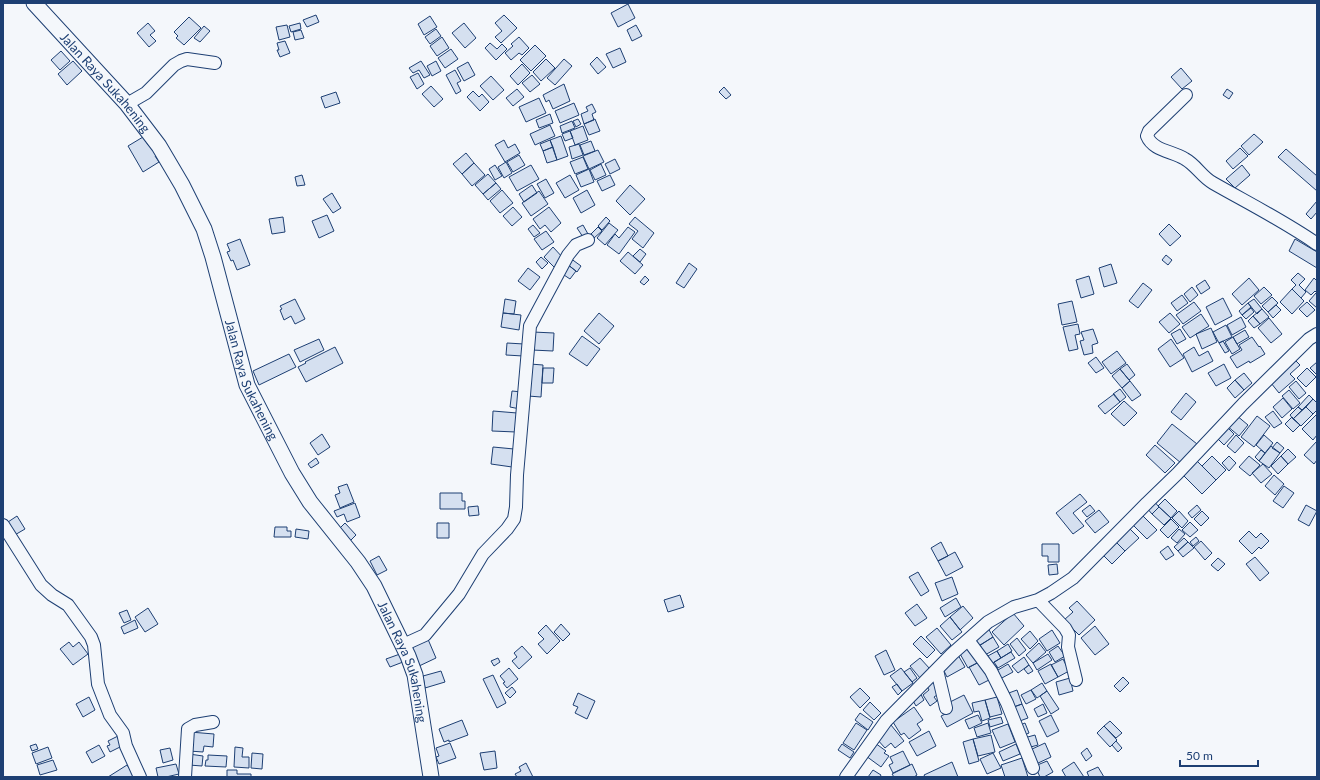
<svg xmlns="http://www.w3.org/2000/svg" width="1320" height="780" font-family="Lato,sans-serif">
<rect width="100%" height="100%" fill="#f4f7fb"/>
<path fill="#d5e0f0" stroke="#1d3f73" d="M628,4l7,14 -17,9 -7,-14z
M316,15l3,7 -12,5 -4,-7z
M504,15l13,13 -16,15 -6,-6 7,-6 -7,-8z
M430,16l7,11 -13,8 -6,-11z
M189,17l12,11 -17,17 -8,-7 2,-2 -4,-4z
M148,23l7,8 -5,4 6,6 -7,6 -12,-14z
M300,23l1,6 -10,3 -2,-6z
M464,23l12,15 -11,10 -13,-15z
M287,25l3,12 -11,3 -3,-13z
M636,25l6,11 -10,5 -5,-11z
M204,26l6,5 -10,11 -6,-4z
M436,29l5,7 -11,8 -5,-7z
M301,30l3,8 -9,2 -2,-8z
M442,37l7,11 -12,8 -7,-10z
M519,37l10,11 -7,7 -3,-2 -8,7 -6,-7 8,-7 -2,-2z
M285,41l5,12 -10,4 -3,-7h2l-2,-7z
M490,43l7,6 5,-5 5,5 -11,11 -11,-12z
M535,45l11,11 -15,15 -11,-11z
M620,48l6,14 -13,6 -7,-14z
M451,49l7,10 -13,9 -7,-10z
M61,51l9,10 -10,9 -9,-10z
M597,57l9,10 -8,7 -8,-10z
M546,59l9,9 -14,13 -8,-9z
M564,59l8,7 -17,19 -8,-7z
M73,61l9,10 -15,14 -9,-11z
M421,61l9,14 -6,3 -5,-8 -6,3 -4,-5z
M436,61l5,10 -9,5 -5,-10z
M468,62l7,13 -11,6 -7,-13z
M522,64l8,9 -12,12 -8,-9z
M1181,68l11,13 -10,8 -11,-12z
M455,70l6,11 -4,2 4,8 -5,3 -10,-19z
M418,73l6,11 -7,5 -7,-12z
M532,75l8,9 -10,8 -8,-9z
M491,76l13,14 -11,10 -13,-14z
M564,84l6,17 -17,8 -4,-9 -3,2 -3,-7z
M431,86l12,13 -9,8 -12,-13z
M724,87l7,8 -5,4 -7,-7z
M517,89l7,8 -11,9 -7,-8z
M1227,89l6,4 -4,6 -6,-4z
M473,91l6,6 3,-3 7,8 -9,9 -13,-14z
M336,92l4,11 -15,5 -4,-11z
M539,98l7,15 -20,9 -7,-15z
M574,103l5,12 -19,8 -5,-12z
M592,104l4,8 -4,2 2,6 -10,4 -3,-10 7,-3 -2,-4z
M550,114l3,9 -14,5 -3,-8z
M578,119l3,5 -5,3 -3,-6z
M595,119l5,12 -11,4 -5,-11z
M572,121l3,7 -13,5 -2,-7z
M550,125l5,11 -20,9 -5,-11z
M583,126l5,14 -13,5 -5,-14z
M570,131l3,7 -8,3 -3,-7z
M1254,134l9,8 -14,13 -8,-9z
M561,136l7,20 -11,4 -7,-20z
M143,137l6,9 2,-1 6,9 -2,2 4,6 -16,10 -15,-26z
M504,140l4,8 7,-4 5,9 -15,9 -10,-17z
M550,140l3,7 -10,4 -3,-7z
M591,141l4,10 -11,4 -4,-10z
M579,144l4,11 -11,4 -3,-12z
M553,147l4,13 -10,3 -4,-12z
M1240,148l8,8 -15,13 -7,-8z
M1286,149l31,27v15l-39,-34z
M598,150l6,12 -15,7 -6,-13z
M466,153l8,10 -12,11 -9,-10z
M519,155l6,10 -12,7 -6,-10z
M583,157l5,12 -13,5 -5,-12z
M615,159l5,10 -10,5 -5,-10z
M506,162l6,11 -8,5 -6,-11z
M474,163l11,12 -13,11 -10,-12z
M601,164l5,11 -11,5 -5,-10z
M495,165l7,11 -7,4 -6,-11z
M531,165l8,14 -22,12 -8,-14z
M1242,165l8,10 -15,13 -9,-9z
M589,169l5,13 -13,5 -5,-12z
M488,174l8,9 -13,11 -8,-9z
M302,175l3,10 -8,1 -2,-9z
M570,175l9,15 -14,8 -9,-15z
M610,175l5,10 -13,6 -5,-10z
M546,179l8,14 -9,5 -8,-14z
M496,183l5,6 -13,11 -5,-6z
M532,185l5,8 -13,9 -5,-8z
M630,185l15,14 -15,16 -14,-14z
M502,190l11,13 -13,10 -10,-12z
M587,190l8,15 -14,8 -8,-15z
M539,191l9,13 -17,12 -9,-13z
M332,193l9,15 -8,5 -10,-14z
M1317,201v11l-6,7 -5,-5z
M513,207l9,10 -10,9 -9,-10z
M549,207l12,16 -10,9 -6,-7 -5,4 -7,-10z
M327,215l7,16 -15,7 -7,-17z
M283,217l2,15 -13,2 -3,-15z
M606,217l4,4 -8,9 -4,-4z
M635,217l19,16 -11,15 -11,-9 6,-8 -9,-7z
M609,223l9,7 -13,15 -8,-7z
M1169,224l12,12 -11,10 -11,-12z
M533,225l7,8 -6,4 -6,-8z
M583,225l5,9 -5,3 -6,-9z
M598,227l4,4 -8,7 -3,-4z
M628,227l7,5 -16,22 -12,-9 8,-11 4,4z
M546,231l8,11 -12,8 -8,-11z
M240,239l10,26 -13,5 -4,-10 -2,1 -4,-9 3,-1 -3,-7z
M1295,239l22,13v16l-28,-17z
M553,247l11,12 -9,9 -11,-11z
M640,249l6,5 -6,8 -7,-6z
M628,252l15,13 -8,9 -15,-13z
M1166,255l6,5 -4,5 -6,-5z
M541,257l7,6 -6,6 -6,-7z
M570,258l11,8 -4,6 -11,-9z
M689,263l8,6 -13,19 -8,-5z
M1111,264l6,19 -13,4 -5,-19z
M568,265l8,6 -6,8 -9,-6z
M528,268l12,9 -10,13 -12,-9z
M1298,273l7,6 -6,6 7,7 -5,6 -9,-9 4,-4 -5,-5z
M645,276l4,4 -5,5 -4,-3z
M1089,276l5,18 -13,4 -5,-18z
M1249,278l10,12 -17,15 -10,-11z
M1314,278l3,3v12l-2,-2 -4,4 -6,-5z
M1205,280l5,8 -9,6 -5,-8z
M1143,283l9,7 -14,18 -9,-7z
M1192,287l6,8 -8,7 -6,-8z
M1264,287l8,8 -11,9 -7,-8z
M1292,289l12,12 -12,13 -12,-12z
M1316,293l1,1v14l-8,-7z
M1182,295l6,8 -11,8 -6,-8z
M1272,297l6,6 -10,9 -6,-6z
M1223,298l9,18 -17,9 -9,-18z
M295,299l10,20 -10,5 -4,-8 -7,4 -4,-10 2,-1 -2,-3z
M505,299l11,2 -2,13 -11,-1z
M1254,299l8,10 -5,5 -9,-11z
M1072,301l5,21 -15,3 -4,-21z
M1194,302l7,9 -18,13 -7,-9z
M1307,302l8,8 -8,7 -8,-8z
M1248,303l3,4 -9,8 -3,-4z
M1276,305l5,5 -8,8 -5,-6z
M1251,308l3,4 -8,7 -4,-4z
M1262,309l7,8 -9,7 -7,-8z
M503,313l18,2 -2,15 -18,-3z
M599,313l15,13 -15,18 -15,-13z
M1170,313l10,11 -11,9 -10,-11z
M1201,314l8,12 -19,12 -8,-11z
M1253,316l7,8 -6,4 -6,-7z
M1241,317l5,10 -14,8 -5,-10z
M1269,318l13,16 -11,9 -13,-15z
M1078,324l2,10 -5,1 3,14 -9,2 -6,-24z
M1226,325l6,12 -13,6 -6,-11z
M1211,328l6,14 -15,7 -6,-15z
M1093,329l5,14 -6,2 1,8 -9,2 -4,-14 4,-1 -3,-8z
M1180,329l6,10 -9,5 -6,-10z
M1245,330l4,7 -12,7 -4,-7z
M533,332l21,1 -1,18 -21,-1z
M582,336l18,13 -13,17 -18,-12z
M1233,337l7,12 -8,5 -7,-12z
M1252,337l7,10 1,-1 5,8 -15,9 -1,-2 -12,7 -7,-11 12,-7 -3,-5z
M319,339l5,11 -24,12 -6,-12z
M1171,339l13,19 -14,9 -12,-18z
M1223,341l6,10 -4,2 -6,-10z
M507,343l17,1 -1,12 -17,-1z
M335,347l8,16 -37,19 -8,-15 8,-4 -1,-1z
M1194,347l5,9 9,-5 5,10 -21,11 -9,-18z
M1117,351l9,12 -15,11 -9,-12z
M289,354l7,13 -37,18 -6,-14z
M1096,357l8,11 -8,5 -8,-10z
M1294,359l6,6 -10,9 5,5 -16,14 -8,-10z
M1317,362v13l-7,-7z
M530,364l13,1 -2,32 -13,-1z
M1127,364l8,11 -6,5 -9,-11z
M1224,364l7,14 -15,8 -8,-13z
M543,368h11l-1,15h-11z
M1307,368l9,9 -10,10 -9,-9z
M1120,369l10,12 -8,7 -10,-12z
M1244,373l8,10 -8,7 -9,-10z
M1235,380l9,10 -9,8 -8,-10z
M1130,381l11,14 -9,6 -10,-13z
M1296,381l10,12 -7,6 -10,-12z
M1120,389l6,8 -6,5 -7,-8z
M1289,390l11,13 -7,6 -11,-13z
M512,391l10,1 -2,17 -10,-2z
M1186,393l10,9 -15,18 -10,-8z
M1114,394l6,8 -15,12 -7,-8z
M1309,395l4,4 -11,11 -4,-3z
M1283,398l9,11 -10,9 -9,-11z
M1313,399l4,4v7l-4,4 -7,-7z
M1124,401l13,12 -13,13 -13,-12z
M1298,407l4,3 -9,9 -3,-4z
M1306,407l7,7 -12,12 -8,-7z
M493,411l24,2 -1,19 -24,-1z
M1273,411l9,12 -8,5 -9,-11z
M1317,414v21l-4,5 -11,-11z
M1236,415l12,10 -9,11 -13,-11z
M1257,416l13,10 -16,21 -13,-10z
M1292,417l8,8 -7,7 -8,-8z
M1172,424l25,20 -16,19 -24,-20z
M1227,427l7,7 -10,11 -7,-7z
M322,434l8,13 -12,8 -8,-12z
M1236,435l8,8 -9,10 -8,-7z
M1264,435l9,8 -8,10 -9,-8z
M1317,441v19l-3,4 -10,-9z
M1277,442l7,6 -4,5 -8,-5z
M1155,445l20,18 -10,10 -19,-18z
M1271,446l9,7 -11,15 -10,-7z
M493,447l21,2 -2,18 -21,-3z
M1288,449l8,8 -8,7 -7,-8z
M1261,450l4,3 -6,8 -4,-4z
M1212,456l14,14 -10,10 -14,-14z
M1229,456l7,7 -7,8 -7,-8z
M1249,456l11,9 -10,11 -11,-9z
M1281,456l7,8 -10,10 -7,-8z
M316,458l3,5 -8,5 -3,-4z
M1195,459l21,21 -14,14 -21,-21z
M1263,464l9,10 -11,9 -9,-10z
M1274,475l10,9 -9,11 -10,-9z
M347,484l7,18 -14,6 -5,-13 5,-2 -2,-6z
M1284,486l10,7 -11,15 -10,-7z
M440,493h22v8h3v8h-25z
M1080,494l7,8 -14,11 11,13 -11,8 -17,-21z
M1165,499l12,12 -6,7 -13,-12z
M1153,500l6,7 -7,7 -6,-7z
M355,503l5,14 -13,5 -3,-8 -7,3 -3,-6z
M1090,505l5,6 -8,6 -5,-6z
M1197,505l4,5 -9,8 -4,-5z
M1306,505l11,6 -8,15 -11,-6z
M478,506l1,9 -10,1 -1,-9z
M1159,507l12,11 -7,7 -12,-11z
M1099,510l10,12 -14,11 -10,-12z
M1179,511l9,10 -6,7 -10,-10z
M1202,511l7,7 -8,8 -7,-7z
M1142,515l15,15 -10,9 -15,-15z
M17,516l8,13 -12,7 -8,-12z
M1171,519l8,8 -11,11 -8,-8z
M1190,522l8,8 -8,7 -8,-7z
M345,523l11,12 -8,8 -11,-12z
M437,523h12v15h-12z
M1126,525l13,13 -14,13 -12,-12z
M275,527h12v4h4v6h-17z
M296,529l13,2 -1,8 -13,-2z
M1179,529l6,5 -8,9 -6,-5z
M1249,531l7,7 5,-5 8,8 -8,8 -2,-2 -7,7 -13,-13z
M1196,537l3,4 -6,5 -3,-4z
M1184,538l4,4 -10,9 -4,-4z
M1113,539l12,12 -13,13 -12,-12z
M1201,541l11,12 -7,7 -11,-13z
M941,542l7,14 -10,5 -7,-13z
M1188,542l6,6 -11,9 -5,-6z
M1042,544h17v18h-11v-6h-6z
M1168,546l6,9 -8,5 -6,-8z
M955,552l8,15 -17,9 -8,-15z
M379,556l8,14 -10,5 -7,-14z
M1255,557l14,16 -9,8 -14,-17z
M1218,558l7,6 -7,7 -7,-6z
M1057,564l1,10 -9,1 -1,-10z
M918,572l11,19 -8,5 -12,-19z
M952,577l6,17 -16,7 -7,-18z
M680,595l4,12 -16,5 -4,-12z
M956,598l5,9 -16,10 -5,-9z
M1077,601l18,19 -16,15 -15,-15 9,-8 -4,-4z
M917,604l10,14 -12,8 -10,-13z
M963,606l10,12 -13,12 -10,-13z
M148,608l10,16 -13,8 -10,-15z
M127,610l4,10 -7,3 -5,-10z
M1013,613l11,13 -20,19 -12,-13z
M950,617l12,15 -10,8 -12,-14z
M135,620l3,8 -14,6 -3,-7z
M561,624l9,10 -7,7 -9,-9z
M546,625l14,16 -13,13 -9,-10 6,-5 -6,-6z
M1095,626l14,18 -14,11 -14,-17z
M937,628l14,17 -10,9 -15,-17z
M988,628l5,9 -17,11 -6,-10z
M1052,630l8,13 -13,8 -8,-12z
M1030,631l8,10 -8,8 -9,-10z
M921,636l14,14 -8,8 -14,-14z
M427,637l9,21 -19,9 -9,-21z
M993,637l6,10 -14,8 -5,-10z
M1017,638l9,12 -7,6 -9,-12z
M69,642l4,5 6,-5 9,12 -15,11 -13,-16z
M1039,643l7,9 -13,11 -7,-8z
M1008,644l4,7 -11,7 -4,-7z
M522,646l10,11 -13,12 -7,-8 5,-4 -3,-4z
M970,646l9,16 -11,6 -9,-16z
M1058,646l7,10 -10,6 -6,-10z
M886,650l9,20 -11,5 -9,-19z
M997,651l4,7 -11,7 -4,-8z
M1011,652l4,6 -17,10 -4,-6z
M400,654l3,8 -13,5 -4,-8z
M1048,654l4,6 -15,10 -4,-7z
M958,655l7,12 -18,10 -4,-8 7,-4 -2,-4z
M1024,657l5,8 -11,8 -6,-7z
M498,658l2,4 -6,4 -3,-5z
M920,658l10,11 -10,9 -10,-12z
M1063,659l6,12 -11,6 -7,-12z
M979,662l10,18 -10,5 -10,-18z
M1008,664l5,8 -13,7 -7,-12 3,-1 2,4z
M1051,664l7,13 -13,7 -7,-13z
M1029,665l4,6 -5,3 -4,-5z
M509,668l9,11 -11,9 -4,-5 2,-1 -5,-6z
M901,668l12,15 -11,8 -12,-15z
M910,668l7,10 -5,4 -8,-10z
M441,671l4,11 -20,6 -2,-12z
M493,675l13,28 -9,5 -14,-29z
M1123,677l6,6 -9,9 -6,-6z
M1070,678l3,13 -14,4 -3,-13z
M933,682l7,11 -6,4 3,4 -7,5 -7,-11 6,-5 -2,-4z
M1042,683l5,8 -10,7 -6,-8z
M897,684l5,7 -4,4 -6,-8z
M512,687l4,5 -6,6 -5,-5z
M860,688l10,10 -10,10 -10,-11z
M1017,690l5,14 -11,4 -5,-14z
M1031,690l5,9 -10,5 -5,-9z
M1047,691l12,18 -8,5 -11,-18z
M578,693l17,8 -8,18 -12,-6 3,-6 -5,-2z
M920,693l4,7 -8,6 -4,-7z
M964,695l9,18 -26,14 -6,-11 11,-5 -4,-8z
M89,697l6,13 -12,7 -7,-13z
M997,697l5,17 -12,3 -5,-17z
M985,700l5,18 -8,3 -3,-10 -5,1 -2,-9z
M870,702l11,11 -7,7 -11,-10z
M1022,704l6,14 -11,4 -6,-14z
M1043,704l4,9 -9,4 -4,-8z
M914,707l9,13 -6,4 4,6 -12,9 -5,-6 -3,2 -8,-13z
M860,713l13,9 -5,8 -13,-10z
M978,715l4,8 -13,6 -4,-9z
M1051,715l8,16 -12,6 -8,-16z
M1001,717l2,6 -13,4 -2,-7z
M462,720l6,15 -19,7v-2l-5,2 -5,-13z
M1110,721l12,12 -6,5 -12,-12z
M856,723l11,7 -13,20 -11,-7z
M988,723l3,10 -14,4 -3,-9z
M1025,723l4,10 -7,3 -4,-10z
M1008,724l7,18 -15,6 -8,-18z
M891,725l13,16 -9,7 -4,-5 -6,5 -9,-10z
M1104,726l13,14 -7,7 -13,-14z
M929,731l7,15 -19,10 -8,-14z
M190,732l24,2 -1,13 -9,-1 -1,6 -14,-1z
M991,735l4,17 -17,4 -5,-17z
M1035,735l3,10 -11,3 -3,-10z
M118,736l4,10 -12,6 -3,-6 3,-1 -2,-4z
M973,739l6,22 -10,3 -6,-22z
M1116,741l6,7 -4,4 -6,-7z
M450,743l6,15 -17,6 -3,-7 3,-1 -3,-8z
M875,743l11,8 -2,2 5,3 -8,11 -15,-11z
M1045,743l6,14 -15,7 -6,-14z
M36,744l2,5 -6,2 -2,-5z
M842,744l12,8 -4,6 -12,-8z
M1016,744l4,10 -17,7 -4,-9z
M99,745l6,11 -13,7 -6,-11z
M48,747l4,11 -16,6 -4,-11z
M235,747l8,1 -1,9h7v11l-15,-1z
M170,748l3,12 -10,3 -3,-13z
M1087,748l5,8 -6,5 -5,-8z
M495,751l2,17 -13,2 -4,-17z
M903,751l7,14 -17,8 -4,-8 4,-2 -3,-6z
M252,753l11,1 -1,15 -11,-1z
M993,753l8,15 -14,6 -7,-15z
M189,754l14,2 -1,10 -13,-1z
M208,755l19,1 -1,11 -21,-1 1,-6h2z
M1022,758l6,19h-23l-4,-12z
M53,760l4,10 -17,5 -3,-10z
M1047,761l6,11 -9,5h-4l-5,-11z
M952,762l6,15h-33l-1,-2z
M1074,762l10,15h-18l-4,-7z
M526,763l7,14h-16l-2,-3 6,-3 -2,-4z
M176,764l3,10 -13,3h-8l-2,-9z
M912,764l5,11 -3,2h-20l-2,-3z
M127,765l7,10 -3,2h-23z
M1098,767l6,10h-15l-2,-5z
M227,770h10v4h14v3h-26h2z
M873,770l8,5 -1,2h-12z"/>
<g fill="none" stroke-linecap="round" stroke-linejoin="round">
<g stroke="#1d3f73" stroke-width="14">
<path id="minor" d="M1186,95l-37,36 -2,5c6,15 26,15 38,23 11,6 17,18 28,24 35,20 71,38 104,61
M127,104l19,-11 28,-28 7,-4 6,-2 28,4
M3,525l38,60 11,10 16,10 23,32 3,8 4,39 12,31 13,18 3,13 14,31
M1038,600l27,28 4,7 -1,12 8,33
M968,640l23,31 16,32 26,65
M403,645l22,-10 34,-41 24,-40 24,-25 7,-10 2,-12 1,-32 13,-149 38,-71 8,-10 12,-5
M937,670l9,38
M185,777l3,-48 7,-4 18,-3
M846,777l40,-56 66,-67 36,-32 26,-15 24,-7 13,-7 22,-15 74,-75 30,-29 66,-70 66,-65 8,-5"/>
</g>
<g stroke="#1d3f73" stroke-width="17">
<g id="major">
<path id="s1" d="M34,3l93,101 32,42 23,39 22,44 9,28 34,128 45,88 18,29 48,60 16,24 34,70 7,19 16,102"/>
</g>
</g>
<use href="#minor" stroke="#f4f7fb" stroke-width="12"/>
<use href="#major" stroke="#f4f7fb" stroke-width="15"/>
</g>
<g text-anchor="middle" dominant-baseline="central" stroke-width="3" stroke-linejoin="round" paint-order="stroke">
<g font-size="13" fill="#1d3f73" stroke="#f4f7fb">
<text stroke="none"><textPath href="#s1" startOffset="107">Jalan Raya Sukahening</textPath></text>
<text stroke="none"><textPath href="#s1" startOffset="443">Jalan Raya Sukahening</textPath></text>
<text stroke="none"><textPath href="#s1" startOffset="767">Jalan Raya Sukahening</textPath></text>
</g>
</g>
<rect width="1320" height="780" fill="none" stroke="#1d3f73" stroke-width="8"/>
<path d="M1180 760v6h78v-6" fill="none" stroke="#1d3f73" stroke-width="2"/>
<text x="1186" y="760" font-size="12" fill="#1d3f73" stroke="#f4f7fb" stroke-width="3" paint-order="stroke">50 m</text>
</svg>
